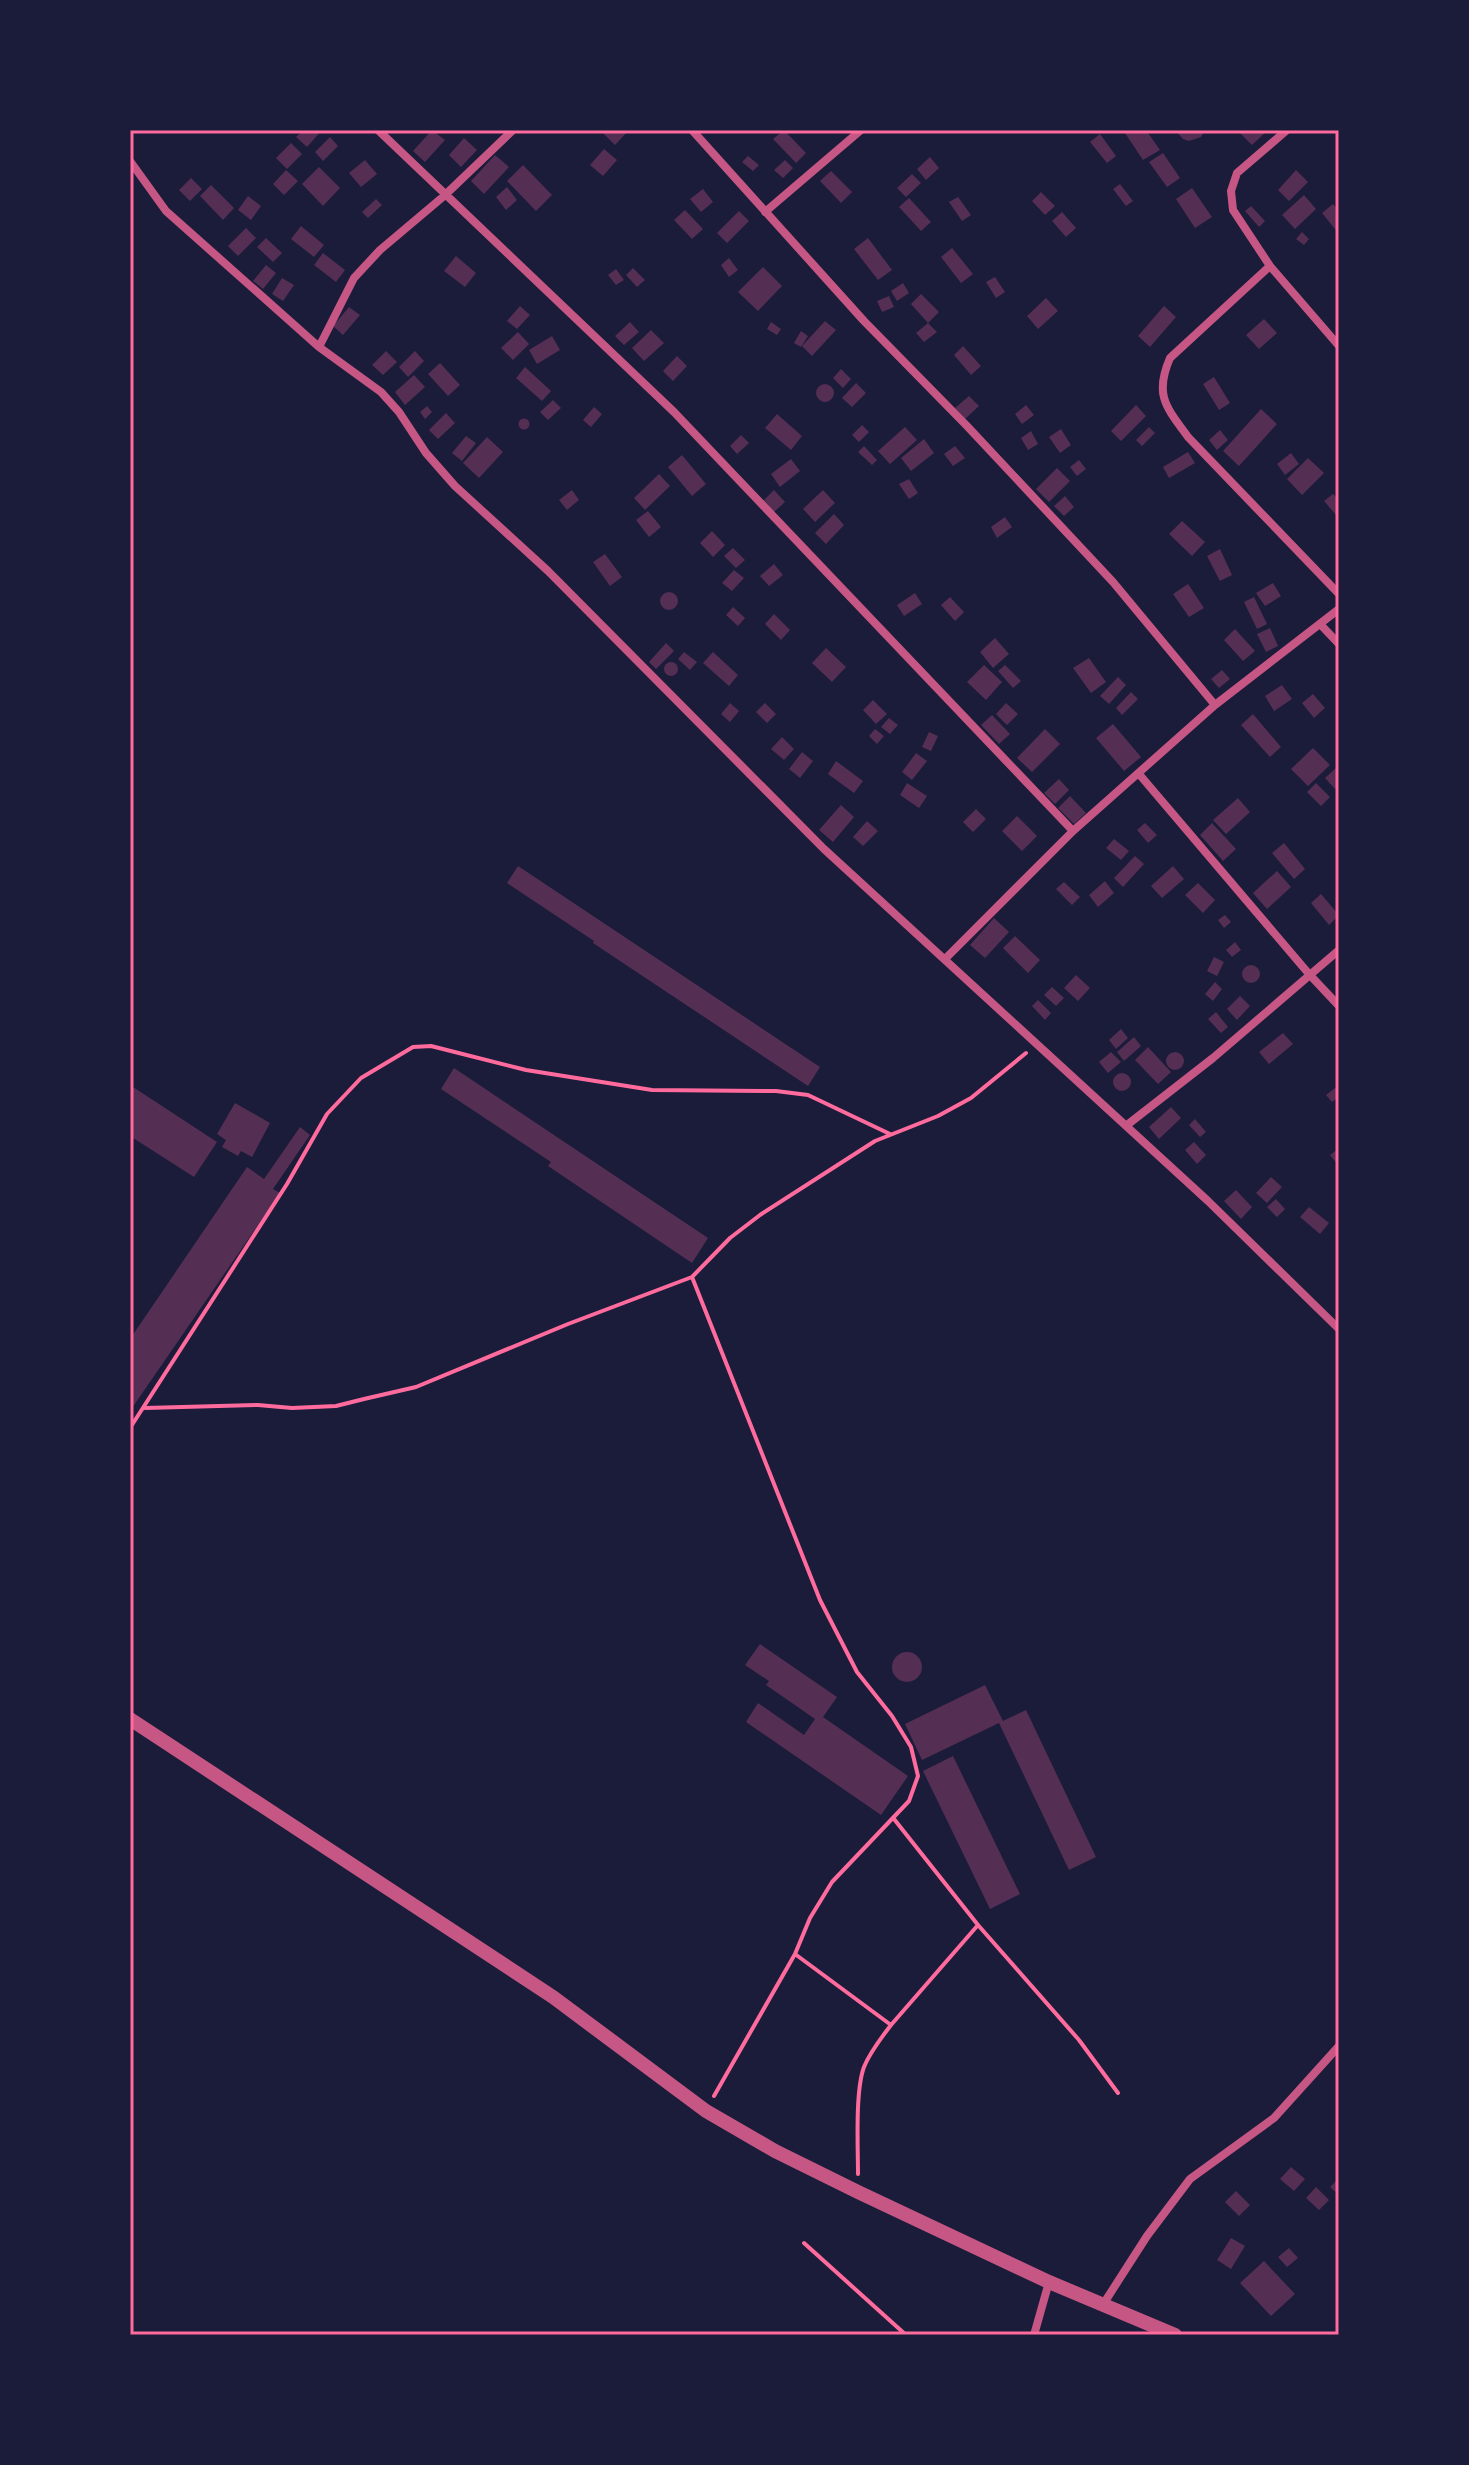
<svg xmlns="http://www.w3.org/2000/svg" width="1469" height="2465" font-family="Jost,sans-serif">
<rect width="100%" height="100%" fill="#1b1b3a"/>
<path fill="#542f53" d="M303,130h19l-15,17 -11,-10z
M432,130l13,10 -20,22 -12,-11z
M600,130h29l-14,15z
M784,130l22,23 -10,10 -23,-24z
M1123,130h23l14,20 -17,10z
M1175,130h30l-4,7 -12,4 -6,-2z
M1237,130h31l-16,15z
M1100,134l16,22 -9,7 -17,-21z
M330,137l8,9 -15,15 -8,-9z
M464,138l13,12 -16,17 -12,-12z
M291,143l11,11 -15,15 -11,-11z
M604,149l13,11 -14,16 -13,-11z
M1163,153l17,25 -13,9 -18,-25z
M495,155l14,12 -25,27 -13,-13z
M748,156l11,9 -6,6 -11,-9z
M930,157l9,11 -13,12 -9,-11z
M365,160l12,14 -16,13 -12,-14z
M785,160l8,8 -10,10 -9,-8z
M523,165l29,30 -16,16 -29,-30z
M319,167l21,21 -17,18 -21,-22z
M286,170l12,11 -14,14 -11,-11z
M1296,170l12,12 -19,19 -11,-11z
M831,171l21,21 -11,11 -21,-22z
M912,174l9,9 -15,14 -9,-9z
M191,178l11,11 -12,12 -11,-11z
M1120,184l13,17 -7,5 -13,-17z
M211,185l23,23 -11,12 -23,-24z
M507,187l10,13 -11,10 -10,-13z
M1192,188l20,29 -17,11 -19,-29z
M703,189l10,13 -12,10 -11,-13z
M1041,192l14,14 -10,9 -13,-14z
M1304,195l12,14 -21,20 -13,-14z
M248,196l13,10 -10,14 -13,-10z
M958,197l13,18 -9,6 -13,-19z
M909,198l22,24 -10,9 -22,-24z
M376,199l6,6 -14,13 -6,-6z
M1333,204l6,7v23l-17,-21z
M1251,206l14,15 -6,6 -14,-16z
M685,210l18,19 -11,10 -18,-19z
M739,211l10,10 -22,22 -10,-10z
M1062,212l14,16 -10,9 -14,-16z
M301,226l23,19 -10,12 -23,-18z
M246,228l10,10 -18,18 -10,-10z
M1302,232l7,7 -5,6 -8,-6z
M266,238l16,15 -9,9 -16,-15z
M868,238l24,32 -14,10 -24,-31z
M952,248l21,26 -12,9 -20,-26z
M323,253l22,17 -9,12 -22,-17z
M456,256l20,17 -11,14 -21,-16z
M729,258l9,12 -9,7 -8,-12z
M266,265l10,8 -13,16 -10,-8z
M763,267l19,19 -24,25 -20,-19z
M633,268l12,12 -8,7 -11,-12z
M616,269l8,11 -8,5 -8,-10z
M995,277l10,15 -9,6 -10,-16z
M282,278l12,7 -11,16 -11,-7z
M903,283l6,10 -12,8 -6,-10z
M921,294l18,18 -11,11 -17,-19z
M889,296l5,11 -12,5 -5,-11z
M1046,298l12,13 -20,18 -11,-13z
M520,306l10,9 -13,14 -10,-8z
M1164,306l12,11 -26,30 -12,-11z
M349,307l11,8 -17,20 -10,-9z
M1264,319l13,14 -18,16 -13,-14z
M825,321l11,9 -24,26 -10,-10z
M630,322l9,10 -15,13 -9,-9z
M771,322l10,7 -4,6 -10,-6z
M928,323l9,9 -13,10 -8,-9z
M651,330l13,13 -20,18 -12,-13z
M801,331l7,5 -7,11 -7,-4z
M518,332l11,12 -16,16 -12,-12z
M552,336l8,14 -23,14 -8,-14z
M963,346l18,20 -10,9 -17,-20z
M386,351l11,11 -14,13 -11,-10z
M415,351l9,10 -16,16 -9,-10z
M677,356l10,10 -14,15 -10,-10z
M440,363l20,22 -12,11 -20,-22z
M525,367l26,24 -9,10 -26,-23z
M841,369l10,10 -8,9 -10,-10z
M414,375l11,12 -20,18 -10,-13z
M1214,377l16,26 -11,7 -16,-26z
M856,383l10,10 -14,14 -10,-9z
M816 393a9 9 0 1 1 18 0a9 9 0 1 1-18 0Z
M969,396l10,10 -14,13 -10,-11z
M553,400l8,8 -13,12 -8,-8z
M1026,405l8,10 -12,9 -7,-10z
M1136,405l10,11 -25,25 -10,-10z
M427,406l5,6 -7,7 -5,-7z
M594,407l8,7 -11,13 -8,-7z
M1261,409l16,15 -38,42 -16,-15z
M446,413l9,10 -17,16 -9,-9z
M777,414l25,22 -11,14 -26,-22z
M518.5 424a5.5 5.5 0 1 1 11 0a5.5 5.5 0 1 1-11 0Z
M862,425l7,7 -10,10 -7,-7z
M905,427l12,13 -27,24 -12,-13z
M1149,427l6,6 -13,13 -6,-6z
M1061,429l10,16 -11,8 -11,-16z
M1220,430l8,10 -11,10 -8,-10z
M1031,431l7,13 -10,6 -7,-12z
M741,435l8,8 -12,11 -7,-8z
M466,436l10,7 -14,18 -10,-8z
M487,437l16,15 -24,26 -16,-15z
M924,439l10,14 -23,18 -10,-13z
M864,446l13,14 -5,5 -14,-13z
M955,446l10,12 -12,8 -9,-12z
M1188,452l7,11 -26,15 -6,-11z
M1291,453l8,11 -14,11 -8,-11z
M682,455l24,29 -14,12 -24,-29z
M1308,458l16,15 -22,22 -15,-16z
M791,459l9,12 -20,16 -9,-13z
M1079,460l7,9 -9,7 -7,-9z
M1057,468l13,13 -21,21 -13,-13z
M659,474l11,12 -25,24 -11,-12z
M909,479l9,14 -9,6 -10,-15z
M572,490l7,10 -12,10 -8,-10z
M774,490l11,12 -11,10 -10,-12z
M823,490l12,13 -20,19 -12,-13z
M1333,494l6,6v12l-3,3 -12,-14z
M1065,496l9,11 -10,9 -10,-10z
M648,511l13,16 -12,10 -13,-17z
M834,514l10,11 -18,19 -11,-11z
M1005,517l7,10 -15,11 -6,-11z
M1182,521l23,21 -13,14 -23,-22z
M712,531l13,14 -12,12 -13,-14z
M733,548l12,12 -9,8 -12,-12z
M1220,549l12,26 -12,6 -13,-25z
M605,554l17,23 -12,9 -17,-24z
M774,564l9,11 -14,11 -9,-10z
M734,570l10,8 -12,13 -10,-8z
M1273,583l8,13 -16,10 -9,-13z
M1188,584l16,24 -15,9 -16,-23z
M660 601a9 9 0 1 1 18 0a9 9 0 1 1-18 0Z
M915,593l7,11 -18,12 -7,-11z
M950,597l14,15 -9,9 -14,-16z
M1254,597l13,27 -10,5 -13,-27z
M733,607l12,11 -7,8 -12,-11z
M774,614l16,16 -9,10 -16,-16z
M1270,628l8,18 -12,6 -9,-18z
M1235,629l20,22 -12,10 -19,-21z
M995,638l14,16 -16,14 -13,-16z
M666,643l8,8 -18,18 -7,-7z
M826,648l20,19 -14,15 -20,-19z
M684,652l13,10 -7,8 -12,-11z
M713,652l25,23 -9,11 -26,-23z
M1089,658l17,24 -15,11 -18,-25z
M664 669a7 7 0 1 1 14 0a7 7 0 1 1-14 0Z
M984,665l18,17 -16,18 -19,-18z
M1005,665l16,16 -8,7 -15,-17z
M1222,670l8,9 -11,9 -8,-9z
M1118,677l8,8 -17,19 -9,-8z
M1282,685l10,14 -18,12 -9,-15z
M1131,692l7,7 -16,16 -6,-7z
M1313,694l12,14 -11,10 -12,-15z
M873,700l14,14 -11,10 -13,-14z
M730,703l9,8 -9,11 -9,-8z
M765,703l11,11 -9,9 -11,-11z
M1006,703l12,11 -11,11 -11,-11z
M1253,714l28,33 -11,10 -29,-32z
M992,715l18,19 -11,10 -18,-19z
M889,718l9,7 -8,9 -9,-7z
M1113,724l28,33 -17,14 -28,-33z
M875,729l9,7 -7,8 -8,-8z
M1045,729l15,15 -28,28 -15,-14z
M929,732l9,4 -7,15 -9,-4z
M782,737l12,12 -10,11 -13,-11z
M1313,748l17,17 -22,21 -17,-17z
M802,752l11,9 -13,17 -11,-9z
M916,753l11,8 -15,19 -10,-8z
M836,761l27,20 -9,12 -26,-19z
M1337,767l2,3v16l-4,3 -10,-11z
M1059,779l10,11 -14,14 -11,-11z
M907,783l20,13 -8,12 -19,-13z
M1316,783l14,14 -9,9 -14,-14z
M1070,796l16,17 -12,11 -16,-16z
M1238,798l12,14 -24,22 -13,-14z
M841,805l13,12 -21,25 -14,-12z
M976,809l10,10 -13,13 -10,-10z
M1017,816l20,20 -15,15 -20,-20z
M867,821l11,10 -15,15 -10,-9z
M1145,823l12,12 -9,8 -11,-13z
M1212,823l24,26 -13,12 -23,-26z
M1114,839l15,12 -8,9 -15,-12z
M1284,843l21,26 -11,10 -22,-26z
M1135,856l9,8 -21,23 -9,-9z
M518,866l302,201 -12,19 -215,-143 1,-2 -87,-58z
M1173,866l11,13 -22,19 -11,-12z
M1277,871l14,16 -24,22 -14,-16z
M1105,881l9,12 -16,14 -9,-12z
M1064,882l16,15 -8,8 -16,-16z
M1198,883l17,17 -12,13 -18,-18z
M1321,894l18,21 -10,10 -18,-22z
M1225,915l6,7 -7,6 -6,-8z
M994,918l15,14 -24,26 -15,-13z
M1015,936l25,24 -12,13 -25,-25z
M1235,942l6,8 -9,7 -6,-7z
M1214,957l10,5 -7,14 -10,-5z
M1242 974a9 9 0 1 1 18 0a9 9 0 1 1-18 0Z
M1076,975l14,13 -12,13 -14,-13z
M1215,982l7,7 -9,12 -8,-7z
M1052,987l12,11 -8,8 -12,-11z
M1240,996l10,10 -13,14 -10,-11z
M1038,1000l13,13 -6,7 -13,-14z
M1216,1012l12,15 -7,6 -13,-14z
M1121,1029l7,9 -12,11 -7,-9z
M1283,1033l10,11 -24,20 -10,-12z
M1134,1037l7,9 -17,15 -7,-9z
M1148,1047l23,25 -13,12 -23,-24z
M1166 1061a9 9 0 1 1 18 0a9 9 0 1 1-18 0Z
M1111,1052l10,10 -13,11 -9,-11z
M454,1068l254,170 -16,25 -144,-97 3,-4 -110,-73z
M1113 1082a9 9 0 1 1 18 0a9 9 0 1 1-18 0Z
M130,1085l87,57 -23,35 -64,-41z
M1339,1085v12l-7,5 -6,-7z
M235,1103l35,20 -18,34 -11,-6 -3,5 -16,-9 4,-7 -9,-6z
M1171,1107l10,11 -22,21 -10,-12z
M1195,1119l11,13 -6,5 -11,-12z
M300,1127l10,8 -37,54 7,4 -150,218v-72l117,-172 17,12z
M1194,1142l12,13 -9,9 -12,-14z
M1339,1148v18l-9,-11z
M1271,1177l11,10 -15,16 -11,-10z
M1236,1190l16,17 -11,12 -17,-18z
M1276,1199l9,10 -8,8 -10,-10z
M1309,1207l20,16 -9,11 -20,-17z
M760,1644l77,53 -14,20 85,59 -27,39 -135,-93 12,-19 46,32 11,-16 -49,-34 3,-4 -24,-16z
M892 1667a15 15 0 1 1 30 0a15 15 0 1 1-30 0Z
M985,1685l18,36 23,-11 70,147 -27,13 -70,-147 -77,37 -17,-36z
M953,1756l67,138 -30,15 -67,-138z
M1291,2167l14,12 -11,12 -14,-12z
M1339,2178v17l-9,-8z
M1316,2187l13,13 -10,10 -13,-12z
M1236,2191l14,14 -11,11 -14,-14z
M1231,2238l14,8 -14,23 -14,-9z
M1289,2248l9,10 -11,9 -9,-10z
M1264,2261l31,33 -24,22 -31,-33z"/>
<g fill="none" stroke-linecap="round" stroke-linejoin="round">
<path stroke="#ff6b9d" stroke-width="4" d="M692,1277l38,-39 30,-23 115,-74 63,-25 33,-18 55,-45
M145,1408l113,-3 34,3 44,-2 28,-7 52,-12 152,-63 124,-47 128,323 37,72 35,44 19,31 7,29 -9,25 -77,81 -22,36 -15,36 -81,142
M130,1428l157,-244 40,-70 34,-36 52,-31 18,-1 95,24 126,20 124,1 32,4 82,39
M978,1925l101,115 39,53
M795,1954l96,71 87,-100 -84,-106
M858,2174c0,-26 -3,-83 6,-107 6,-15 17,-29 27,-42
M804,2243l102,92"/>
<path stroke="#c65784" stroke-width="8" d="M378,130l296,282 399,419
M692,130l172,191 103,105 146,156 102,123
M1287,130l-50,43 -6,18 2,19 37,56 69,80
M130,161l36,50 153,136 62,45 18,20 27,41 29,33 93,85 276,278 384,352 131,128
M765,212l96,-82
M1270,266l-100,92c-16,37 -4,49 18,79l151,157
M319,347l35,-69 26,-28 64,-54 69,-66
M1320,624l19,20
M1139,774l170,200 30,32
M946,958l127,-127 142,-126 124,-96
M1127,1125l86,-67 126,-108
M1104,2303l43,-67 43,-57 84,-61 65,-72
M1034,2335l15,-53"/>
<path stroke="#c65784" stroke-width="14" d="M130,1719l423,278 153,114 69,40 83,41 191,90 126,53"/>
</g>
<rect width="1469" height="2465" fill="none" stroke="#1b1b3a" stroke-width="264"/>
<rect x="132" y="132" width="1205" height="2201" fill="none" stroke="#ff6b9d" stroke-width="3"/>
</svg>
